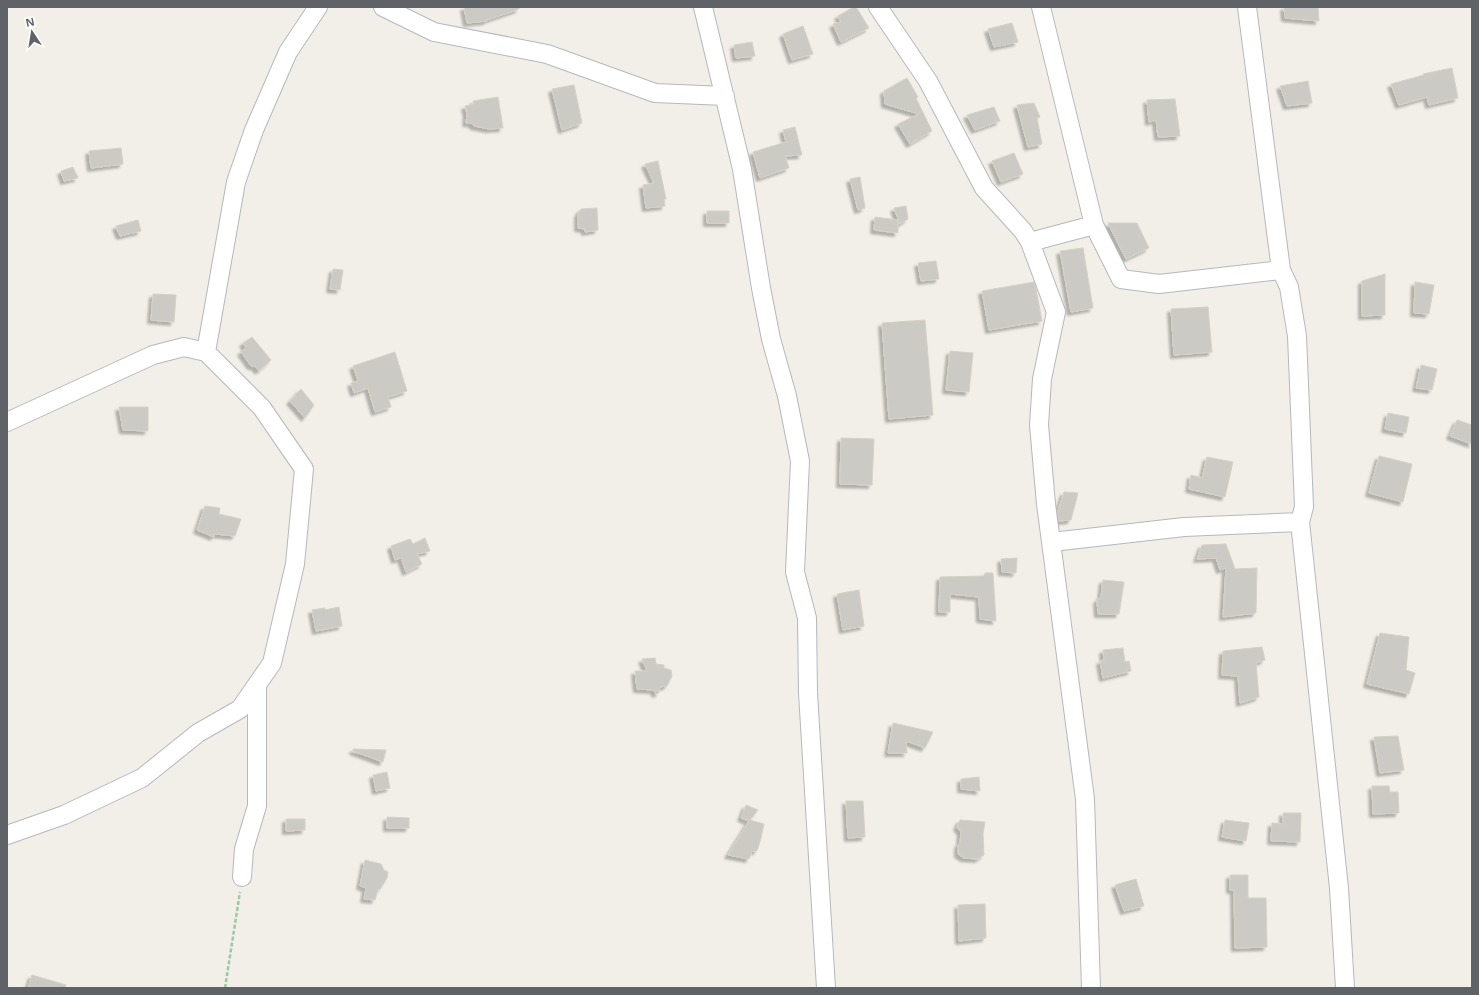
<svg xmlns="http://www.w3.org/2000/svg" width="1479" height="995" font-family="'Open Sans',sans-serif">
<defs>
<filter id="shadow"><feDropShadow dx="-3.5" dy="3.5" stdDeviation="1" flood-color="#0004"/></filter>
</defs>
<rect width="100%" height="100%" fill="#f1efe8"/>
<path fill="#cccac5" stroke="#d6d1c6" filter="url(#shadow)" d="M464,7h55v2l-32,11v1l-20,2z
M854,7h2l13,21 -28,14 -8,-18 8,-2 -3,-6z
M1284,7h34l1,14 -34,-3z
M1012,23l6,19 -24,5 -6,-18z
M803,26l10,28 -21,6 -9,-26z
M752,42l3,14 -19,2 -2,-13z
M1452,68l6,30 -29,7 -2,-8 -28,8 -8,-21 33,-9 -1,-1z
M907,78l11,19 -2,1 16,33 -22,13 -12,-20 21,-10 -34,-10 -1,-13z
M1308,81l4,22 -25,3 -7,-20z
M574,85l8,38 -20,7 -10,-41z
M498,97l5,31 -14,1 -15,-3 -3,-3h-5l1,-9 -2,-8 9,-2 -1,-3z
M1175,99l5,37 -22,1 -2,-17 -7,2 -2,-22z
M1034,103l6,14 -3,1 5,26 -14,3 -11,-42z
M994,107l6,14 -25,9 -8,-15z
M795,127l7,28 -17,1 4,12 -29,10 -7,-26 33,-10 -3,-12z
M121,148l2,16 -32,4 -2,-17z
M1014,153l9,21 -22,8 -9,-21z
M658,161l8,38h-2l1,7 -19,2 -3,-23 11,-2 -9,-19z
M73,167l5,11 -14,3 -3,-10z
M860,177l5,31 -7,2 -8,-31z
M906,206l2,13 -8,5 -6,-16z
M597,208l1,22 -13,2v-3l-7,-1v-14l3,-5z
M707,211h22v12h-22z
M875,217l23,3v13l-24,-3z
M138,220l3,11 -21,5 -4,-10z
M1108,223h29l12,25 -23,11z
M1083,248l10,60 -22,4 -11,-61z
M936,261l3,18 -18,2 -3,-18z
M333,269l10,1 -3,20 -10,-1z
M1385,274v41l-23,1v-35z
M1034,282l2,7 6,32 -53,9 -7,-39z
M1415,282l19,3 -5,29 -15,-1z
M153,294l23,1 -2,27 -23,-2z
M1208,307l4,45 -38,3 -3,-46z
M925,320l8,95 -44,4 -7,-96z
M252,337l19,23 -12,11 -5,-5h-3l-10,-14 5,-4 -3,-5z
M950,351l23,2 -4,39 -23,-2z
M395,352l12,39 -19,6 3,10 -16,5 -7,-24 -14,5 -3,-10 7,-2 -5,-15z
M1421,365l16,4 -5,21 -16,-2z
M301,389l13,16 -9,13 -15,-17z
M119,407h29v24l-25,-1z
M1388,413l21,4 -3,16 -21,-4z
M1457,420l15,5v19l-22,-8z
M841,438l33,1 -2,46 -32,-1z
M1379,456l33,8 -9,38 -34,-9z
M1207,457l26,5 -8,35 -36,-8 2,-14 11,3z
M1064,492l14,1 -7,27 -12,1 -1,-10z
M205,506l15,2 -1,6 22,5 -6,17 -20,-2 -1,3 -17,-7z
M425,538l5,13 -13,3 5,10 -16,8 -5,-14 -6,2 -4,-14 19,-7 3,5z
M1226,544l9,25 22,-1 -1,45 -33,4 3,-49 -6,2 -4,-12 -19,1 5,-14z
M1017,558l-1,15 -14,-1 -1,-13z
M985,573h8l3,48 -16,-2 -1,-22 -29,-3v18h-11l1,-35 44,-1z
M1103,580l21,2 -5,32h-21l-1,-14 4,-3z
M859,590l5,36 -21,4 -6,-36z
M339,607l3,19 -26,5 -4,-21 13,-2v2z
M1380,633l29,4 -3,33 9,3 -6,21 -42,-10z
M1262,647l3,13 -9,3 3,34 -19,6 -2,-27 -16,-1 1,-24z
M1123,648l2,14 4,-1 2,10 -28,7 -3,-17 4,-1 -1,-10z
M655,658l1,6 8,1v3l7,2 1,6 -5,10 -8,1v6l-3,1 -2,-4 -17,-1 -2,-18h12l-5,-12z
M893,723l40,9 -8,16 -19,-7 1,12h-19z
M1398,736l6,34 -24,3 -6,-36z
M353,749l33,1 -3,12 -30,-11z
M387,772l3,16 -14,3 -3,-16z
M979,777l1,14 -19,-2v-10z
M1372,786h17l1,6h8l1,21 -26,1z
M846,801h17l2,36 -17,1z
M746,805l12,5 -8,10 14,4 -3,14 -4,13h-5l-3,8 -21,-4 21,-34 -8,-3z
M1283,813h18l-1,29 -29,-1 1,-18 11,1z
M387,817l22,1v10h-22z
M286,819h19v11l-19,1z
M960,820l25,2 -2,12 1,21 -6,4 -14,-1 -6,-4v-9l2,-2 1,-11 -4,-5z
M1225,820l24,3 -3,18 -24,-4z
M365,860l16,4 3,6 4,2 -1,6 -6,10 -3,1 -3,11 -11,-1 2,-11 -6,-2z
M1230,875h18v23h18l1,49 -32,1 -1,-58h-4z
M1136,879l8,27 -20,5 -9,-26z
M985,904l1,34 -27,3 -1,-36z
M32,975l34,10 -1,3h-37z"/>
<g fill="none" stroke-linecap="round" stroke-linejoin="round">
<g stroke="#b5b8bc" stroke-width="20">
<path id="minor" d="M383,7l51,25 113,22 108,39 70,3
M703,7l39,162 19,119 10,51 16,57 13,65 -5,111 12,46 1,75 18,295
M878,7l50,74 56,107 39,43 7,11 26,70 -14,67 -3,46 7,79 39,295 6,189
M1041,7l53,218 27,54 38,5 122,-14
M1247,7l34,263 8,17 8,49 7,171 -4,15 39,366 6,100
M1030,242l64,-17
M7,422l146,-67 31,-8 22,5 30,-170 18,-52 34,-78 30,-45
M1052,542l132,-15 116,-5
M7,835l57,-20 78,-37 56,-45 42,-24 32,-46 23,-99 9,-95 -42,-61 -56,-56
M242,877l2,-28 13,-43v-121"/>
</g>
<path stroke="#9cc7a9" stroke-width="2.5" stroke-dasharray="4 2" stroke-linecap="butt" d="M225,988l15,-96"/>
<use href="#minor" stroke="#fff" stroke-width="18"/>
</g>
<rect width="1479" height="995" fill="none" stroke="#5f6368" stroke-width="16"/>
<g transform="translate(32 32) rotate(348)" stroke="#ffffff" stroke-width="3" paint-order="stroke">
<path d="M0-3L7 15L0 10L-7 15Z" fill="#5f6368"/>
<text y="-6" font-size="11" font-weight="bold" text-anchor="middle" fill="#5f6368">N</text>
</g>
</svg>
